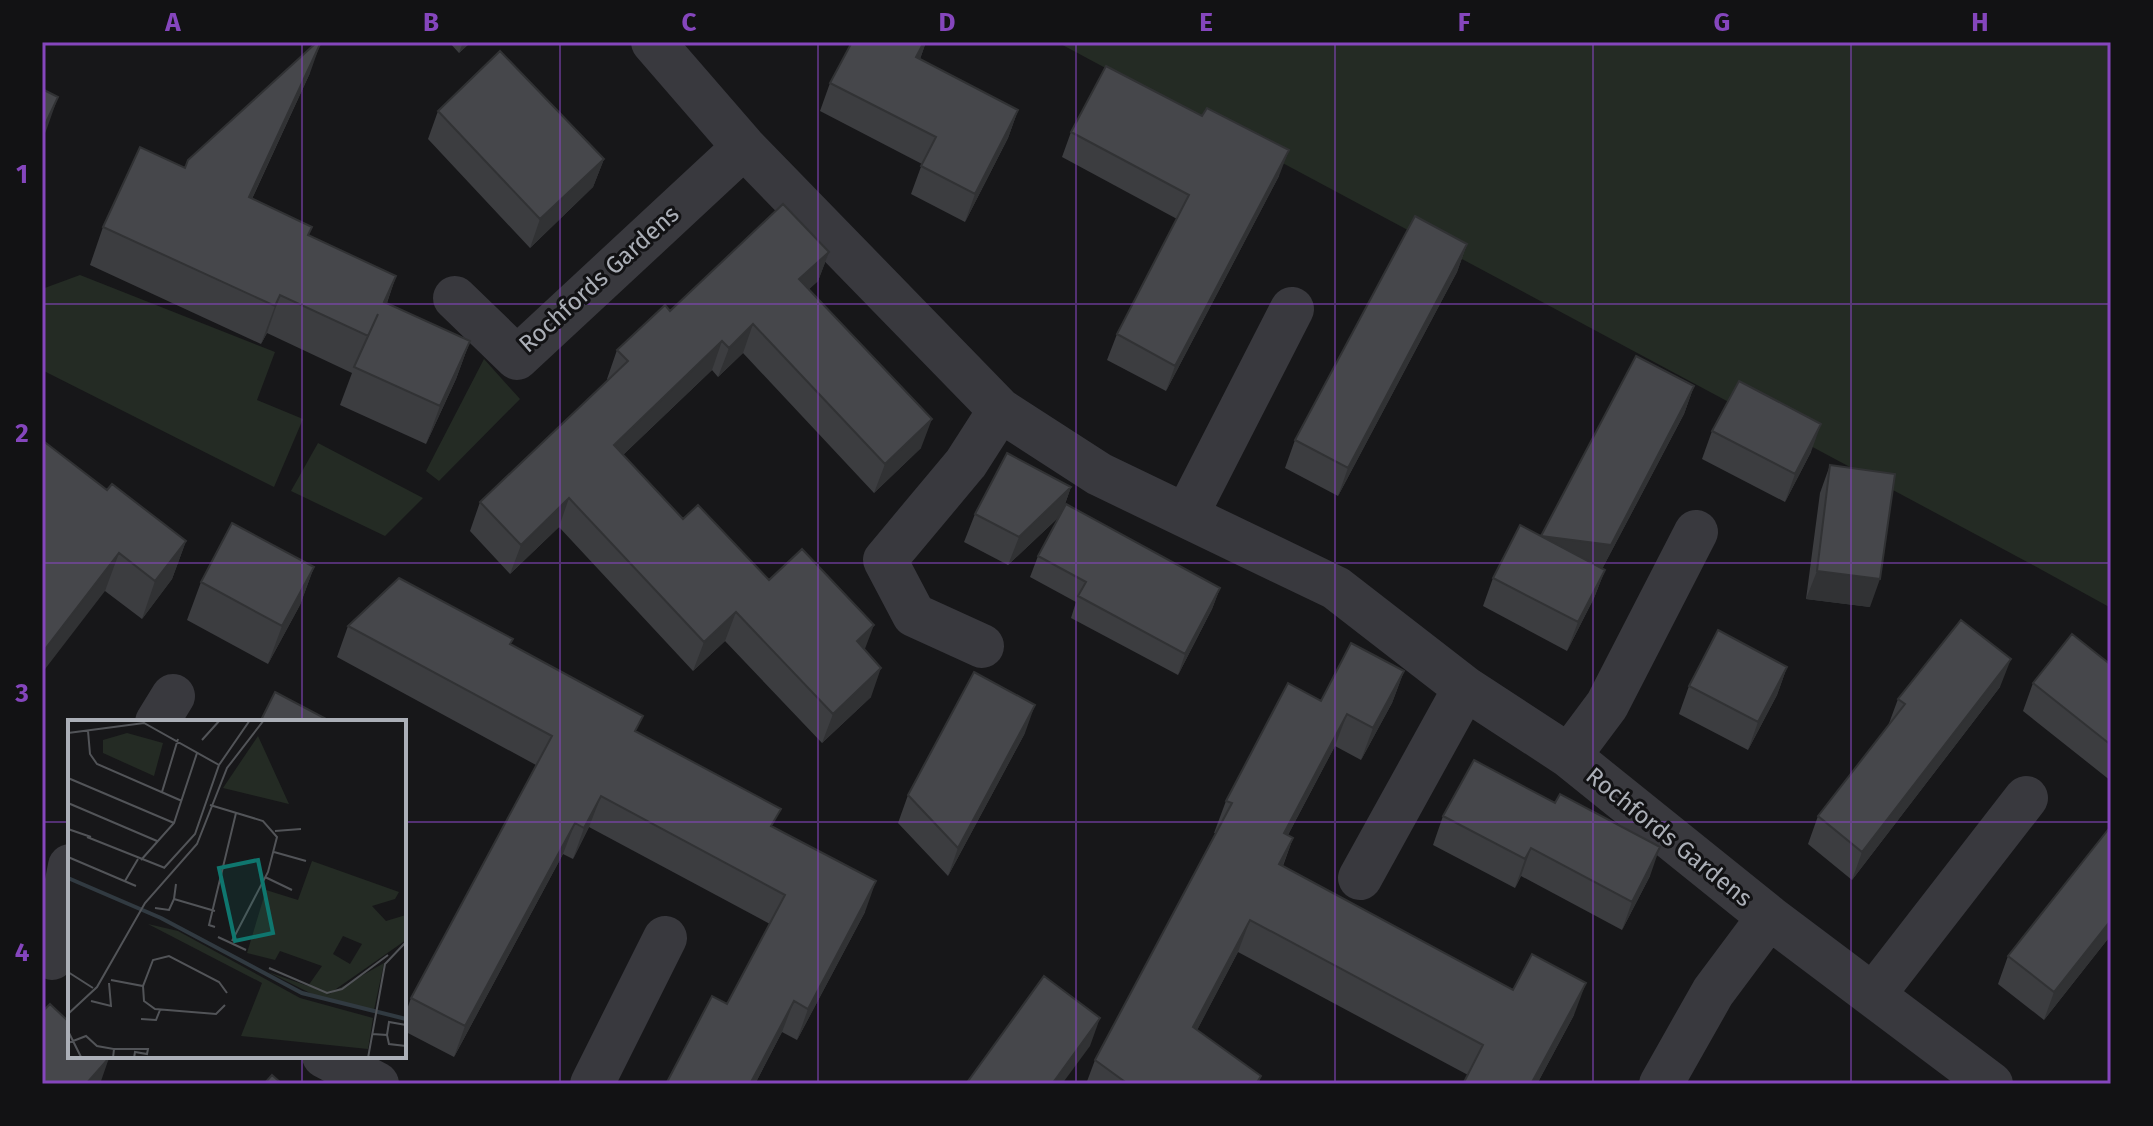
<svg xmlns="http://www.w3.org/2000/svg" width="2153" height="1126" font-family="'Fira Sans',sans-serif">
<rect width="100%" height="100%" fill="#171719"/>
<path fill="#242b24" d="M1057,42h1054v566l-80,-44z
M80,275l195,77 -18,48 46,19 -29,68 -232,-117v-81z
M484,359l36,40 -81,82 -13,-10z
M318,443l105,55 -38,38 -94,-45z"/>
<g fill="none" stroke-linecap="round" stroke-linejoin="round">
<path stroke="#39393e" stroke-width="44" d="M653,42l91,105 256,263 99,64 237,114 129,100 104,68 200,161 222,167
M455,298l62,60 227,-211
M1186,516l106,-207
M982,646l-68,-31 -29,-55 81,-97 34,-53
M157,722l16,-26
M1569,756l38,-51 89,-173
M1360,878l105,-190
M52,958l18,-92
M1874,994l152,-196
M324,1056l53,28
M592,1084l73,-146
M1661,1084l52,-92 56,-75"/>
</g>
<path fill="#3c3d40" d="M449,42h22l-12,11z
M852,42h74l-6,17 98,51 -10,28 -43,84 -54,-28 11,-30 -102,-53 10,-28z
M310,73l-58,126 56,37 88,40 -9,27 83,38 -14,38 -30,65 -86,-39 12,-32 -85,-40 -6,11 -171,-79 13,-38 82,-59z
M438,111l166,48 -11,28 -63,61 -102,-109z
M1071,132l208,44 -113,215 -59,-31 10,-26 60,-115 -115,-62z
M1467,244l-10,28 -119,224 -53,-28 10,-28z
M829,252l-11,29 -9,8 112,159 -47,45 -131,-140 -25,24 -6,-7 -89,85 60,64 182,131 6,47 -49,46 -97,-102 -32,30 -134,-144 -49,47 -40,-43 10,-29 128,-122 -1,-1 10,-29 53,-39z
M1694,386l-10,28 -82,155 3,1 -11,28 -27,53 -84,-45 10,-28 48,-41z
M1712,431l99,21 -26,50 -83,-43z
M1830,465l40,142 -64,-8 14,-106z
M1071,487l-7,20 156,81 -8,21 -34,66 -107,-57 5,-16 -46,-25 8,-21 20,-38 -50,47 -44,-23 11,-28z
M107,490l79,51 -14,38 -30,40 -37,-28z
M314,567l-14,38 -32,59 -81,-44 14,-38z
M348,626l163,18 263,183 91,85 -68,128 -15,-8 -27,52h-89l61,-80 43,-80 -181,-97 -16,32 -10,-5 -109,203 -50,-26v-13l7,-20 125,-233 -199,-108z
M2111,665v116l-88,-70 10,-28z
M1787,667l-10,28 -29,55 -69,-36 10,-28z
M1404,671l-12,32 -31,57 -26,-14 -47,89 5,3 -10,28 230,124 61,25 -37,69h-74l5,-9 -230,-123 -41,78 64,46 -3,8h-172l9,-24 121,-227h-2l12,-32z
M2000,687l-148,193 -44,-36 10,-28 70,-90 10,-27z
M1025,733l-77,143 -50,-53 10,-28z
M1555,803l95,73 -28,54 -101,-54 -6,12 -82,-43 10,-29z
M2111,935l-67,85 -46,-36 10,-28z"/>
<path fill="#313234" d="M321,42l-11,31 -75,162 14,-38z
M463,42h8l-12,11z
M924,42h2l-6,17 -4,-2z
M58,97l-12,34 -4,8v-8z
M1018,110l-10,28 -43,84 10,-28z
M1289,150l-10,26 -113,215 9,-25z
M604,159l-11,28 -63,61 10,-29z
M1467,244l-10,28 -119,224 10,-28z
M829,252l-11,29 -29,27 10,-29z
M396,276l-13,38 1,-12z
M280,295l-13,38 -6,11 14,-38z
M753,324l-10,29 -25,24 11,-29z
M470,341l-14,38 -30,65 14,-38z
M722,341l-10,29 -109,104 11,-29z
M1694,386l-10,28 -84,159 -59,-37z
M932,419l-11,29 -47,45 11,-29z
M1821,424l-10,28 -26,50 10,-28z
M1071,487l-10,28 -53,50 11,-28z
M569,498l-10,29 -49,47 11,-29z
M186,541l-14,38 -30,40 13,-38z
M119,553l-14,38 -63,82v-20z
M314,567l-14,38 -32,59 14,-38z
M1605,570l-11,28 -27,53 11,-29z
M1817,571l63,8 -10,28 -64,-8z
M1220,588l-8,21 -34,66 7,-21z
M736,612l-11,29 -32,30 11,-29z
M874,625l-11,29 -6,-13z
M2011,659l-11,28 -148,193 10,-28z
M1787,667l-10,28 -29,55 10,-28z
M881,668l-10,29 -49,46 11,-29z
M1404,671l-12,32 -31,57 12,-32z
M1035,705l-10,28 -77,143 10,-28z
M1347,714l-12,32 -63,119 12,-32z
M601,796l-12,31 -16,32 11,-31z
M575,823l-12,31 -109,203 11,-31z
M1293,838l-12,32 -2,-6z
M1660,847l-10,29 -28,54 10,-28z
M1531,848l-10,28 -6,12 10,-29z
M876,881l-11,31 -68,128 11,-31z
M1250,920l-12,32 -56,107 11,-32z
M2111,920v15l-67,85 10,-28z
M1586,983l-12,32 -37,69h-6z
M794,1001l-12,31 -27,52h-5z
M1100,1018l-10,28 -28,38h-10z
M109,1058l-9,26h-14z"/>
<path fill="#46474b" stroke="#313234" stroke-width="2" d="M317,42h4l-72,155 63,30 -4,8 88,41 -12,26 86,39 -30,65 -86,-39 24,-53 -10,22 -88,-41 -5,11 -172,-79 37,-80 45,21 3,-8z
M852,42h72l-8,15 102,53 -43,84 -54,-28 15,-29 -106,-54z
M500,51l104,108 -64,60 -102,-108z
M1106,66l96,50 5,-8 82,42 -114,216 -58,-32 72,-139 -118,-63z
M42,89l16,8 -16,34z
M783,204l46,48 -30,27 133,140 -47,45 -132,-140 -24,24 -7,-7 -108,104 69,74 15,-14 71,75 33,-31 72,76 -17,16 24,27 -48,46 -97,-102 -32,30 -135,-144 -48,47 -41,-43 148,-141 -11,-11 48,-45 5,6z
M1415,216l52,28 -119,224 -53,-28z
M1636,356l58,30 -83,159 -70,-9z
M1739,381l82,43 -26,50 -83,-43z
M42,440l65,50 5,-6 74,57 -31,40 -36,-28 -77,100z
M1007,453l64,34 -52,50 -44,-23z
M1830,465l65,9 -15,105 -63,-8z
M1066,504l154,84 -35,66 -107,-58 8,-14 -48,-26z
M232,523l82,44 -32,59 -81,-44z
M1520,525l85,45 -27,52 -85,-44z
M399,578l114,61 -3,5 133,72 -8,15 146,78 -10,17 105,55 -68,128 -14,-8 -44,83h-84l46,-88 15,8 58,-109 -184,-99 -17,32 -9,-5 -110,203 -54,-28 141,-262 -204,-110z
M1961,620l50,39 -149,193 -44,-36 87,-112 -7,-5z
M1718,630l69,37 -29,55 -69,-36z
M2072,634l39,31v80l-78,-62z
M1351,643l53,28 -31,57 -26,-14 -63,119 9,5 -14,26 234,126 19,-36 54,29 -55,101h-68l20,-39 -233,-125 -57,107 68,49 -5,8h-128l-33,-24 137,-257 -6,-2 62,-118 33,18z
M974,672l61,33 -77,143 -50,-53z
M275,692l55,29 -1,1h-69z
M1474,760l81,43 5,-9 100,53 -28,55 -101,-54 -6,11 -82,-43z
M2111,826v94l-57,72 -46,-36z
M1044,976l56,42 -48,66h-86z
M50,1004l20,19v33h37l2,2 -23,26h-44v-72z
M272,1075l10,9h-18z"/>
<path fill="none" stroke="#8546bd" stroke-width="2" stroke-opacity="0.55" d="M302,42v680M560,42v1042M818,42v1042M1076,42v1042M1335,42v1042M1593,42v1042M1851,42v1042M42,304h2069M42,563h2069M42,822h28M404,822h1707M302,1056v28"/>
<g text-anchor="middle" dominant-baseline="central" stroke-width="6" stroke-linejoin="round" paint-order="stroke">
<g font-size="24" fill="#abafb7" stroke="#121214">
<text transform="translate(599 279) rotate(-42)">Rochfords Gardens</text>
<text transform="translate(1669 837) rotate(39)">Rochfords Gardens</text>
</g>
</g>
<g transform="translate(68 720)">
<rect width="338" height="338" fill="#171719"/>
<path d="M59,13l36,10 -9,33 -51,-23v-13zM190,16l31,68 -66,-16zM244,141l87,31 -4,7 -23,7 14,15 20,-6v25l-80,56 58,-33 -10,47 -50,-10 -56,-28 40,14 14,-20 -42,-15 -5,9 -28,-7 19,-63 32,10zM275,216l19,8 -12,20 -17,-10zM80,204l30,7 122,67 73,20 -5,31 -127,-13 21,-53z" fill="#242b24" fill-rule="evenodd"/>
<path fill="none" stroke="#313a41" stroke-width="4" d="M0,158l93,40 141,75 104,26"/>
<path fill="none" stroke="#525458" stroke-width="2" d="M20,11l2,23 7,10 85,37M0,13l76,-10 75,42M134,20l18,-20M0,58l106,45M94,72l16,-53M0,83l89,38M142,85l53,16 14,16 -9,35 -36,69M0,109l23,8M207,111l26,-2M19,117l78,31M206,132l32,9M0,137l68,29M73,140l33,-37 23,-70M96,148l31,-34 24,-69 31,-45M197,157l27,13M57,161l13,-22M108,164l-2,15 41,12M87,188l14,2 5,-11M147,207l-6,-2 27,-112M150,217l28,13M201,248l58,25 15,-4 46,-34M0,252l25,16M43,260l32,6 10,-26 16,-4 50,26 8,11M75,266l1,15 11,8 61,5 9,-9M23,281l20,5 -2,-23M0,294l29,-27 48,-84 52,-59 30,-76 37,-48M73,299l15,1 4,-10M0,311l13,26M304,314l15,1 2,9 17,2M319,315l2,-13 17,3M0,323l18,-7 11,10 17,3 -1,9M46,329h34l-1,5 -12,-2 -1,6M300,338l17,-94 21,-22"/>
<path fill="#0f766e" fill-opacity="0.15" stroke="#0f766e" stroke-width="4" d="M190,140l15,73 -38,8 -16,-73z"/>
<rect width="338" height="338" fill="none" stroke="#abafb7" stroke-width="4"/>
</g>
<rect width="2153" height="1126" fill="none" stroke="#121214" stroke-width="88"/>
<rect x="44" y="44" width="2065" height="1038" fill="none" stroke="#8546bd" stroke-width="3"/>
<g font-size="26" text-anchor="middle" font-weight="bold" fill="#8546bd">
<text x="173" y="31">A</text>
<text x="431" y="31">B</text>
<text x="689" y="31">C</text>
<text x="947" y="31">D</text>
<text x="1206" y="31">E</text>
<text x="1464" y="31">F</text>
<text x="1722" y="31">G</text>
<text x="1980" y="31">H</text>
<text x="22" y="183">1</text>
<text x="22" y="442">2</text>
<text x="22" y="702">3</text>
<text x="22" y="961">4</text>
</g>
</svg>
